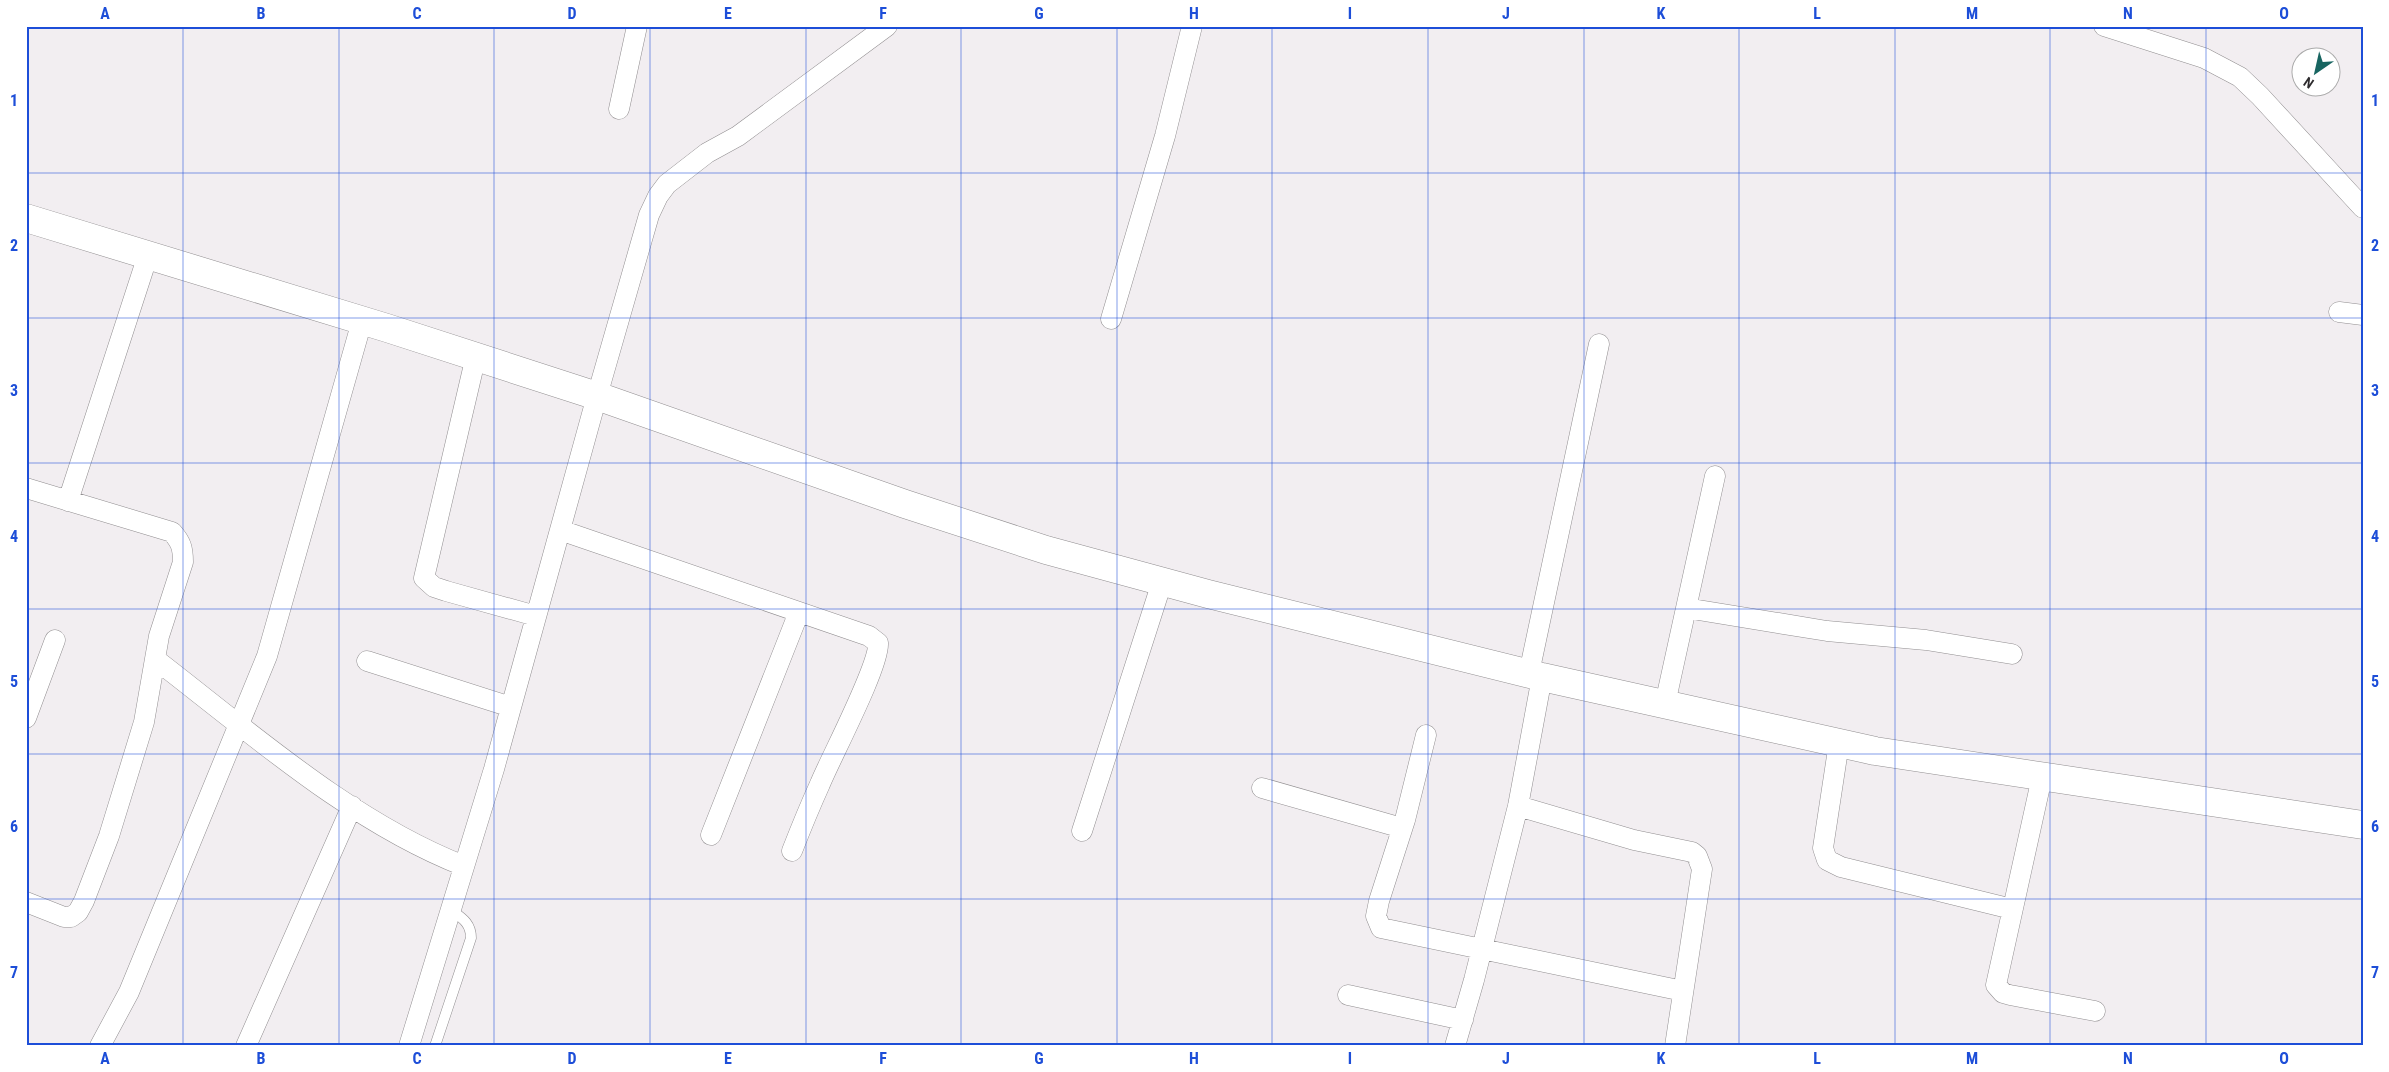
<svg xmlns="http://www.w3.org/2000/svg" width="2389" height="1072" font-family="'Roboto Condensed',sans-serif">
<rect width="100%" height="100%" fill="#f2eef1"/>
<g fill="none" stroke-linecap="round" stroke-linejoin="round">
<g stroke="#918e90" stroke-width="11">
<path id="lane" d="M435,1046l36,-108c0,-15 -9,-20 -20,-28"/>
</g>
<g stroke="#918e90" stroke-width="21">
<path id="street" d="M2104,26l100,32 36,19 20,19 103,112
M619,109l18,-83
M2339,312l24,3
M1111,319l54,-183 27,-110
M476,356l-52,222 10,9 12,4 90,25
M26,488l146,44c9,10 11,16 11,30l-24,74 -15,86 -35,114 -25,65 -6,11 -7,5h-7l-38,-15
M68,501l80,-246
M560,530l309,106 9,7c2,22 -47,114 -58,141 -10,22 -19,44 -28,67
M1686,608l141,23 99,9 86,14
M155,659c95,73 196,163 309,207
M367,661l144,46
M1529,673l70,-329
M1665,704l50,-228
M26,718l29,-78
M1426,735l-21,85 -26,81 -3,15 5,12 302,63
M1839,743l-16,105 4,12 14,7 171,42
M2042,777l-46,208 7,8 7,2 85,16
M1262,788l140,40
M1518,806l116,34 58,12 5,4 5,13 -27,177
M1082,831l80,-249
M711,835l88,-223
M1348,995l115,25
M100,1046l29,-54 138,-336 95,-335
M246,1046l106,-240
M409,1046l85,-277 103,-373 52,-181 9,-19 9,-12 40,-31 31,-17 149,-110
M1455,1046l19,-66 44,-174 24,-129"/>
</g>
<g stroke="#918e90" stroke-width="29">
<path id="secondary" d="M26,218l361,110 210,68 308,108 141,46 162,44 334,83 333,74 488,74"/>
</g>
<use href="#lane" stroke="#fff" stroke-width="10"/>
<use href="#street" stroke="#fff" stroke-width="20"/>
<use href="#secondary" stroke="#fff" stroke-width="28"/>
</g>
<path fill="none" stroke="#1d4ed8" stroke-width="1" stroke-opacity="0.55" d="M183,26v1020M339,26v1020M494,26v1020M650,26v1020M806,26v1020M961,26v1020M1117,26v1020M1272,26v1020M1428,26v1020M1584,26v1020M1739,26v1020M1895,26v1020M2050,26v1020M2206,26v1020M26,173h2337M26,318h2337M26,463h2337M26,609h2337M26,754h2337M26,899h2337"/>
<rect width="2389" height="1072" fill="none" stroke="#ffffff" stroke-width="55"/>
<g transform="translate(2316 72) rotate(214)"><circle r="24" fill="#ffffff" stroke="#ababab"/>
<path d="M0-4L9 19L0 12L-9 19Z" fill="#186561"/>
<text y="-8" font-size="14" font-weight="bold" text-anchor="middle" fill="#2e2c2e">N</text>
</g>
<rect x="28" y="28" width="2334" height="1016" fill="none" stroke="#1d4ed8" stroke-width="2"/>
<g font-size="16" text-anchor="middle" font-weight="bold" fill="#1d4ed8">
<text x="105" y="19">A</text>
<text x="261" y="19">B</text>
<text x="417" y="19">C</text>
<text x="572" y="19">D</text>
<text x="728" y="19">E</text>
<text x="883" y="19">F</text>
<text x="1039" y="19">G</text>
<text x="1194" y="19">H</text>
<text x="1350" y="19">I</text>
<text x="1506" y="19">J</text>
<text x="1661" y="19">K</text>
<text x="1817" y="19">L</text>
<text x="1972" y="19">M</text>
<text x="2128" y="19">N</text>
<text x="2284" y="19">O</text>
<text x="14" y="106">1</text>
<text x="2375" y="106">1</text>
<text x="14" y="251">2</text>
<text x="2375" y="251">2</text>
<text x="14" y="396">3</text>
<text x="2375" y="396">3</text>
<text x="14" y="542">4</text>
<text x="2375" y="542">4</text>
<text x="14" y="687">5</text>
<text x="2375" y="687">5</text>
<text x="14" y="832">6</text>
<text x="2375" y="832">6</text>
<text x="14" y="978">7</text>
<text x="2375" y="978">7</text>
<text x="105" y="1064">A</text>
<text x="261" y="1064">B</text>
<text x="417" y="1064">C</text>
<text x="572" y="1064">D</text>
<text x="728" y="1064">E</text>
<text x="883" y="1064">F</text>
<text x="1039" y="1064">G</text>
<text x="1194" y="1064">H</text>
<text x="1350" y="1064">I</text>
<text x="1506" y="1064">J</text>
<text x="1661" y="1064">K</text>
<text x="1817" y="1064">L</text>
<text x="1972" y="1064">M</text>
<text x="2128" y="1064">N</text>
<text x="2284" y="1064">O</text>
</g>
</svg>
